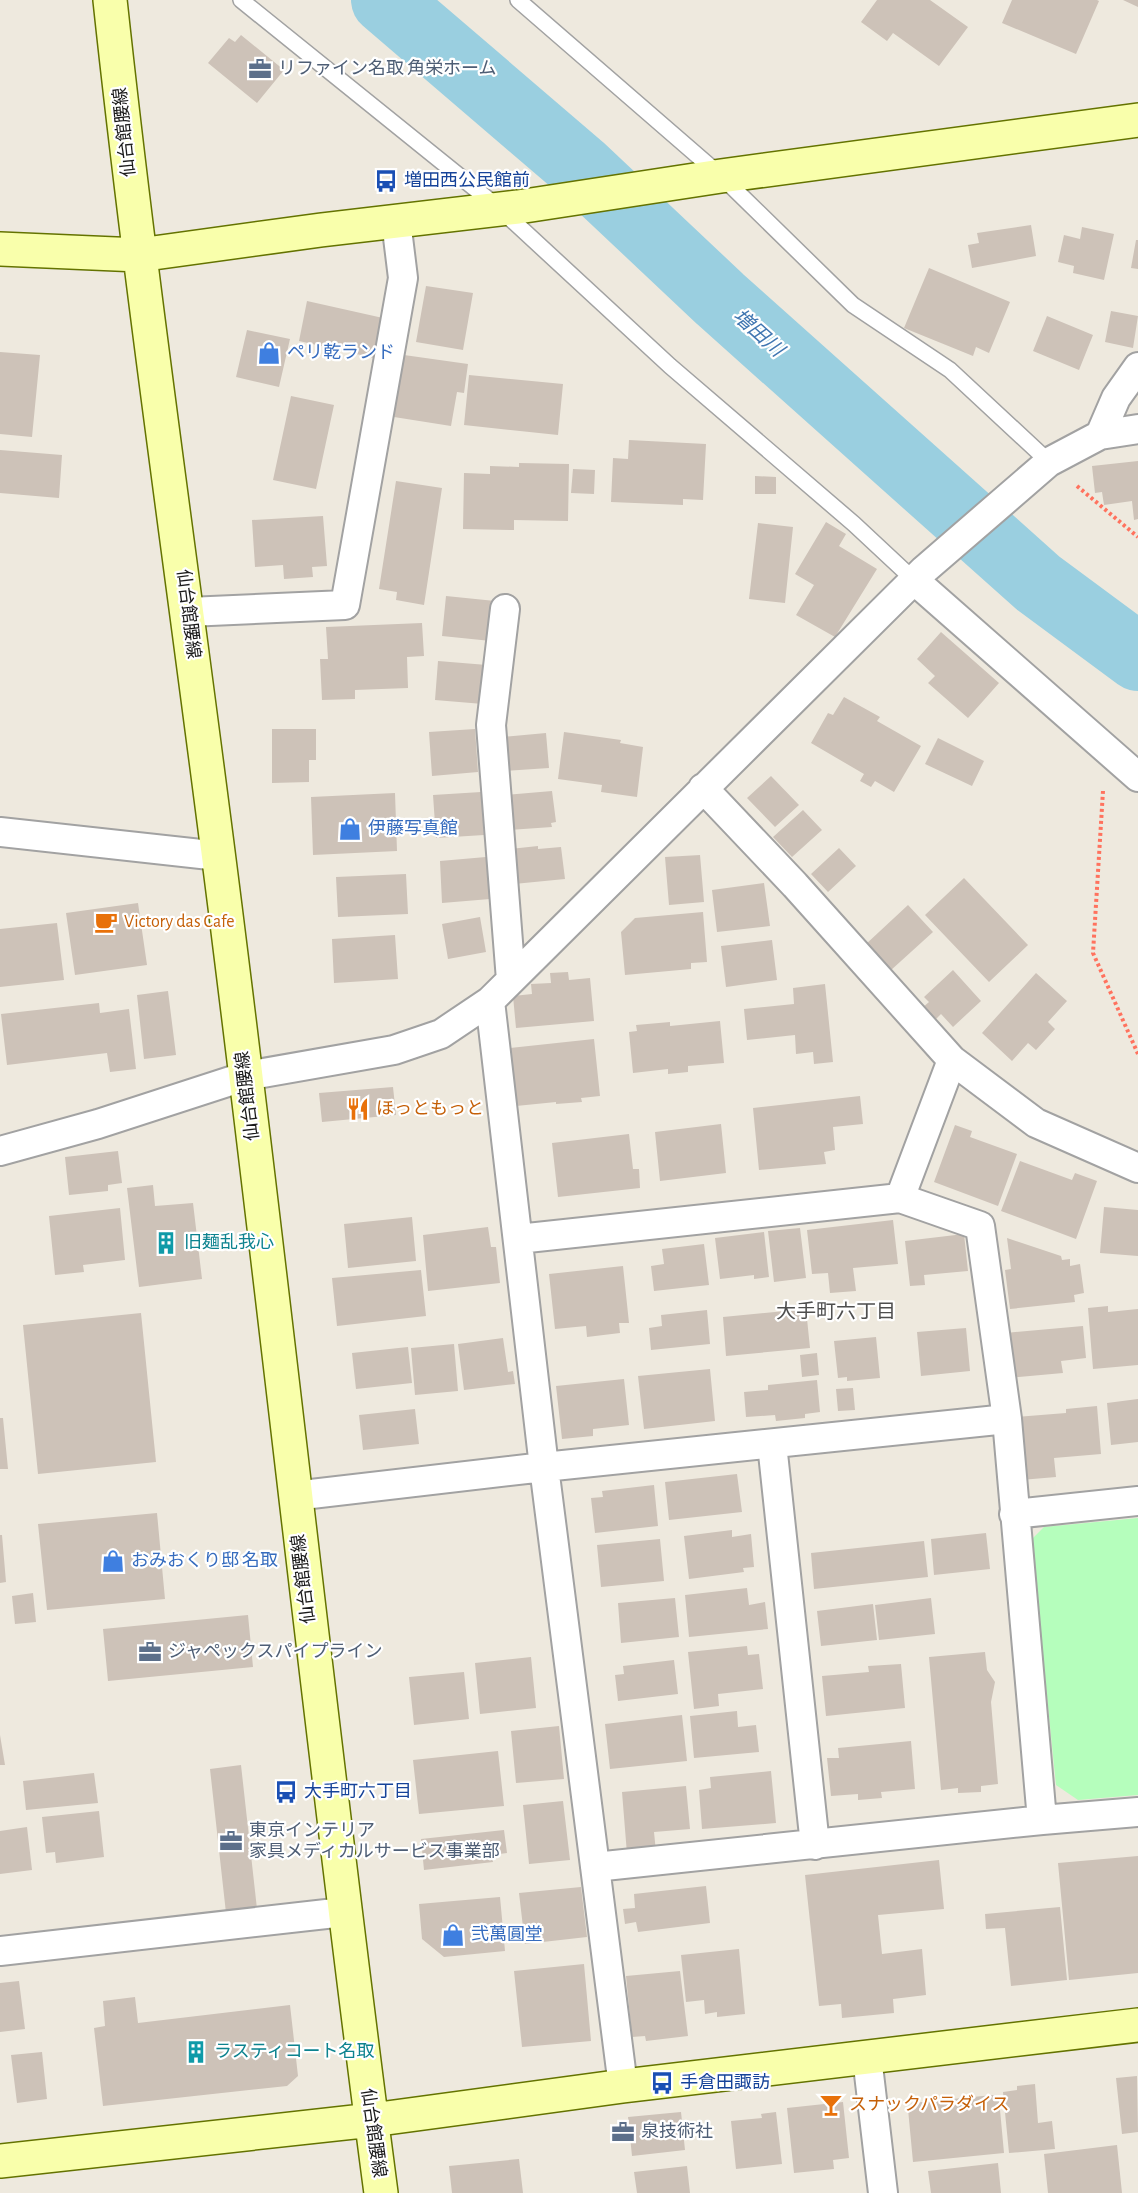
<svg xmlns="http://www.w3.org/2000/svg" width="1138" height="2193" font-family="'Alegreya Sans','Noto Sans JP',sans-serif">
<rect width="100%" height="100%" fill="#eee9de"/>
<path fill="#b5febc" d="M1138,1518v277l-60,5 -22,-15 -25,-245 13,-13z"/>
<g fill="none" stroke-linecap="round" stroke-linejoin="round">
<path stroke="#9acfe0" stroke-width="68" d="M385,0l196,168 139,131 318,284 100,74"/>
</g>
<path fill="#cdc2b8" d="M877,0h53l38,27 -29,39 -46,-33 -6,8 -26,-19z
M1012,0h85l2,1 -23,53 -74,-31z
M1123,0h15v7z
M241,35l43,35 -27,33 -49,-40 21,-25 6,4z
M1031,225l5,31 -64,12 -4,-23 11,-2 -2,-10z
M1082,227l32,7 -10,46 -31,-7 1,-7 -16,-4 6,-27 16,4z
M1136,240h2v29l-7,-1z
M929,268l81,34 -21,51 -13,-6 -3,9 -69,-28z
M426,286l47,7 -10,57 -47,-8z
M307,301l76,17 -9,40 -75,-17z
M1111,311l27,5 -5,32 -28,-6z
M1047,316l46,19 -14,35 -46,-19z
M247,330l43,9 -11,48 -43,-10z
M0,352l40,3 -8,82 -32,-3z
M404,355l64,9 -4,29 -7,-1 -6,34 -57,-9z
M469,375l94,9 -5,51 -94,-10z
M291,396l43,9 -18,84 -43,-9z
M629,440l77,4 -3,56 -20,-1v6l-72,-3 2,-44 15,1z
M0,450l62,5 -3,43 -59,-5z
M1138,461v58l-4,1 -2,-19 -28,4 -2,-13 -7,1 -3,-27z
M519,463l50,1 -1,57 -54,-1v10l-51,-1 1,-56 26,1v-8l29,1z
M573,469l22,1 -1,24 -23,-1z
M755,476l21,1v17h-21z
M396,481l46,7 -18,117 -28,-5 1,-8 -18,-3z
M323,516l4,50 -15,1 1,10 -29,2 -1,-14 -28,2 -3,-47z
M826,522l20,12 -7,12 38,23 -42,68 -39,-22 18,-30 -19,-11z
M758,523l35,4 -8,76 -36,-4z
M446,596l49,5 -4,40 -49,-5z
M422,623l2,33 -17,1 1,31 -53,2v9l-33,1 -2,-41h8l-2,-32z
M941,632l58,51 -31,35 -40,-35 7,-7 -18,-17z
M438,661l49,4 -4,39 -48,-4z
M844,697l36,20 -3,4 44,25 -27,46 -19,-11 -4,6 -11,-6 4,-7 -53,-31 17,-30 5,2z
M272,729h44v31h-7v22l-37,1z
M475,729l3,43 -46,4 -3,-44z
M564,732l57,8 -1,3 23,4 -6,50 -36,-5 1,-7 -44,-6z
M546,733l3,35 -44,3 -3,-34z
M938,738l46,23 -12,25 -47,-22z
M771,776l28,29 -24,22 -28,-29z
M552,791l4,31 -5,1 1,4 -43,3 -3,-35z
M481,792l3,43 -48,3 -3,-43z
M395,793l2,58 -84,4 -2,-58z
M803,810l19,20 -30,27 -19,-20z
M538,846v3l23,-2 4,32 -51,5 -4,-35z
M839,848l17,18 -28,26 -17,-18z
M700,855l4,47 -35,3 -4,-48z
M486,857l4,42 -48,4 -2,-42z
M406,874l2,40 -70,3 -2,-40z
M964,878l64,67 -39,37 -64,-67z
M764,883l6,43 -53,6 -5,-42z
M138,903l9,62 -72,10 -9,-62z
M908,905l25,27 -43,39 -25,-26z
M703,912l4,50 -16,1v6l-66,6 -4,-43 14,-14z
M480,917l6,35 -38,7 -6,-35z
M57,923l7,57 -64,7v-58z
M395,935l3,44 -64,4 -2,-44z
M772,940l5,40 -51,7 -5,-41z
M953,970l28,31 -28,26 -12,-13 -7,7 -12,-13 7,-6 -5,-5z
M568,972l1,8 21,-2 4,43 -78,7 -3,-32 19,-2 -1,-10 20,-1 -1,-10z
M1036,973l31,28 -19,21 7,7 -19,21 -8,-7 -16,18 -30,-28z
M825,984l8,78 -19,2 -1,-12 -17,2 -1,-19 -48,5 -3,-31 50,-5 -1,-16z
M168,991l8,64 -32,4 -7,-64z
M99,1003l1,10 29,-4 7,60 -26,3 -3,-19 -100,12 -6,-51z
M720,1021l4,42 -36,3v6l-20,2v-5l-35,4 -4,-41 8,-1 -1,-6 34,-3v4z
M594,1039l6,57 -19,2 1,4 -26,2v-2l-40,4 -6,-58z
M393,1087l3,28 -74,7 -3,-29z
M860,1096l3,28 -30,3 2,23 -11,2 2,12 -67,6 -6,-62z
M721,1124l5,49 -66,8 -5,-49z
M955,1125l17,6 -2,6 47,17 -19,52 -64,-24z
M629,1134l4,35h6l1,19 -82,9 -6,-54z
M118,1151l4,32 -14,2v6l-39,4 -4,-38z
M1020,1161l52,19 3,-7 22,8 -21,58 -75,-28z
M153,1185l2,21 38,-3 9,76 -63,8 -12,-99z
M1104,1207l34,3v46l-38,-3z
M120,1208l5,52 -42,5 1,7 -29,3 -6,-59z
M412,1217l4,44 -68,7 -4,-44z
M893,1220l5,44 -45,4 3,23 -26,2 -2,-20 -16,1 -5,-44z
M488,1227l3,20h5l4,36 -72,8 -5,-56z
M800,1228l6,50 -32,4 -6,-51z
M764,1232l5,45 -15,2v-4l-34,4 -5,-41z
M964,1234l4,37 -44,4 1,10 -15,1 -5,-45z
M1007,1238l54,18 1,4 8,-1v7l10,-2 4,29 -10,2 1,7 -65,7 -5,-39 6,-1z
M704,1244l5,41 -55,6 -3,-25 13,-2 -2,-15z
M623,1266l6,57h-10l1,10 -33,4 -1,-11 -31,3 -6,-55z
M421,1270l5,46 -89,10 -5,-48z
M1108,1306v6l30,-3v56l-45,4 -5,-61z
M806,1309l4,39 -84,8 -3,-39z
M707,1310l3,34 -59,6 -2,-22 13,-2 -1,-11z
M141,1313l15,149 -118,12 -15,-149z
M1083,1326l3,32 -25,3 2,12 -54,5 -4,-45z
M966,1328l4,43 -49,5 -4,-44z
M876,1337l4,41 -33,3v-4l-9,1 -4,-37z
M503,1338l5,34 5,-1 2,13 -51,6 -6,-46z
M454,1344l4,47 -43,4 -4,-47z
M408,1347l4,36 -56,6 -4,-36z
M817,1353l2,22 -17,2 -2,-22z
M710,1369l5,52 -71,8 -6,-53z
M624,1379l5,46 -36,4v7l-31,3 -6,-53z
M817,1380l3,32 -15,2v4l-29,3 -1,-6 -29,2 -2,-25 24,-2v-5z
M853,1388l2,22 -17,1 -2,-22z
M1138,1399v43l-27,3 -4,-42z
M1097,1406l4,48 -47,4 2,19 -35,3 -6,-63 51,-4v-4z
M415,1409l4,35 -56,6 -4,-35z
M0,1418h3l5,51h-8z
M737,1474l5,38 -73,8 -4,-38z
M654,1485l4,41 -63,7 -4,-35 12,-1 -1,-6z
M157,1513l8,86 -118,11 -9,-86z
M732,1530v7l19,-3 3,33 -11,1 1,4 -55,7 -5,-43z
M986,1533l4,36 -56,6 -3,-36z
M0,1535h2l4,47 -6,1z
M660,1539l4,42 -63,6 -4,-42z
M924,1541l4,36 -57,6 -4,-36z
M867,1547l4,36 -57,6 -3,-36z
M747,1588l2,17 16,-3 3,27 -79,8 -4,-42z
M33,1593l3,29 -21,2 -3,-28z
M675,1598l4,39 -58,6 -3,-40z
M931,1598l4,36 -56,6 -4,-35z
M873,1604l4,36 -56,6 -4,-35z
M248,1615l5,52 -145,14 -5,-52z
M747,1646l1,9 11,-1 4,35 -45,5 1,12 -25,3 -6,-57z
M985,1652l2,18 8,12 -4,20 7,82 -17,2v6l-23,1v-5l-17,2 -12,-133z
M531,1657l5,51 -56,6 -5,-51z
M674,1660l4,34 -60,7 -3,-26 9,-1 -1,-8z
M901,1664l4,44 -79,8 -4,-40 47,-4 -1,-6z
M464,1672l5,47 -55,6 -5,-48z
M737,1711l1,16 18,-2 3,27 -65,6 -4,-42z
M682,1715l5,46 -77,8 -5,-45z
M559,1726l5,53 -48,4 -5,-52z
M0,1735l5,30h-5z
M911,1741l4,48 -34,3 1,6 -24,2v-6l-27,2 -4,-38h12l-1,-10z
M498,1751l6,55 -85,8 -6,-54z
M241,1765l16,144 -31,4 -16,-144z
M771,1771l5,52 -74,6 -3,-39 12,-2 -1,-11z
M94,1773l4,30 -72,7 -3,-29z
M686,1786l4,43 -36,3 2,20 -29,2 -5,-62z
M563,1801l7,59 -41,4 -6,-59z
M99,1811l5,46 -48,6 -1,-11 -9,1 -4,-36z
M27,1827l5,43 -32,4v-43z
M504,1830l3,23 -15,2 1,7 -69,8 -3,-31z
M1138,1856v117l-69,7 -11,-117z
M939,1860l5,49 -66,6 4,39 40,-5 4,46 -33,4 1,14 -52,5 -1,-14 -22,2 -14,-131z
M706,1886l4,37 -72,9 -2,-10 -11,2 -2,-15 12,-1 -1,-14z
M581,1887l6,50 -62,7 -6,-51z
M500,1897l5,54 -61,6 -22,-18 -3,-35z
M1060,1907l7,73 -56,6 -6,-58 -19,1 -1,-15z
M739,1949l6,65 -28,3v-5l-12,2 -1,-14 -18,2 -5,-47z
M584,1964l7,77 -69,6 -8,-76z
M680,1971l8,65 -42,5 -1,-5 -13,1 -6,-61z
M19,1981l6,48 -25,3v-49z
M135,1997l3,26 152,-18 8,71 -11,10 -184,20 -9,-78 11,-2 -2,-25z
M42,2052l5,47 -30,4 -6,-48z
M1137,2076l1,56 -16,2 -6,-56z
M1035,2084l3,39 14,-2 3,28 -46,4 -6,-61 14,-2v-4z
M993,2095l6,4 5,54 -91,9 -5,-53 4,-6z
M843,2102l6,56 -16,2 1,9 -40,4 -7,-65z
M681,2112l4,38 -53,6 -4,-39z
M776,2112l6,52 -46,5 -5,-48 31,-3 -1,-4z
M1117,2145l5,48h-74l-4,-39z
M519,2159l4,34h-71l-3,-27z
M998,2163l3,30h-70l-3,-22z
M687,2166l3,27h-53l-3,-21z"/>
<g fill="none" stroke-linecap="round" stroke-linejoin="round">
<g stroke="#a2a2a2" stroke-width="18">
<path id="lane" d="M241,0l258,208 171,158 184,158 60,56
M518,0l203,176 132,129 97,65 99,92"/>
</g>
<g stroke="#a2a2a2" stroke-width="32">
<path id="street" d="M1100,435l16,-37 22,-31
M914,580l224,197
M505,609l-14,116 20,255
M188,612l157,-7 58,-327 -7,-57
M703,788l92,97 157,175 -52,138 80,28 27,193 35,401
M0,832l219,24
M490,1001l54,466 79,619
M952,1060l84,63 102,45
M0,1151l98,-27 148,-48 148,-26 47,-16 49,-33 434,-431 125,-108 51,-27 38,-6
M518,1239l382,-41
M772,1444l43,401
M294,1496l250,-29 463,-48
M1014,1514l124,-13
M595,1867l447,-47 96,-8
M0,1951l344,-39
M867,2057l16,136"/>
</g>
<g stroke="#647300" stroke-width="36">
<path id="secondary" d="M110,0c34,316 81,631 120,947 52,415 96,831 151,1246
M0,249l139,6 182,-25 197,-23 203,-31 417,-56
M0,2161l372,-41 251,-34 515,-61"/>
</g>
<path stroke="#ff725e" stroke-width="4" stroke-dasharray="3 3" stroke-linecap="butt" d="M1077,486l61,51
M1103,791l-10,162 45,101"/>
<use href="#lane" stroke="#fff" stroke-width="15"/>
<use href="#street" stroke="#fff" stroke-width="28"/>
<use href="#secondary" stroke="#f9ffab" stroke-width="33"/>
</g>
<defs>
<g id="office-bare" transform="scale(1.8)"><path d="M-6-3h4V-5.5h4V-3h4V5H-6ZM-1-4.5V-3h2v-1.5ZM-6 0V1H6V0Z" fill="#5c6f8a" stroke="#fff" stroke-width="2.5" paint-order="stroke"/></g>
<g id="bus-bare" transform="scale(1.8)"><path d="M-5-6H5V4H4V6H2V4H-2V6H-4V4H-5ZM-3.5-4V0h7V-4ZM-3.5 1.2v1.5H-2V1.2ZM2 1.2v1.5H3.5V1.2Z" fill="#1a4fb4" stroke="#fff" stroke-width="2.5" paint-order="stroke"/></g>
<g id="shop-bare" transform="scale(1.8)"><path d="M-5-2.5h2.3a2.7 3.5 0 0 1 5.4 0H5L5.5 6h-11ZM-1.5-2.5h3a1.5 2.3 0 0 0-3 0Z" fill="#3f7fe0" stroke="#fff" stroke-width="2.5" paint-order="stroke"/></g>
<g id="cafe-bare" transform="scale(1.8)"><path d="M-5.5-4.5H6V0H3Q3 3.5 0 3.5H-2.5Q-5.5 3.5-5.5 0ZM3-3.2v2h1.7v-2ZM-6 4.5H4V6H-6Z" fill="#e8710a" stroke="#fff" stroke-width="2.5" paint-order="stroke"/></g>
<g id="restaurant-bare" transform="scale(1.8)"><path d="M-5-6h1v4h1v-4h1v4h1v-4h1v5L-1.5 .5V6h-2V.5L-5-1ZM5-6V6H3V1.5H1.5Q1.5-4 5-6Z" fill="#e8710a" stroke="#fff" stroke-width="2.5" paint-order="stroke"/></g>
<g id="building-bare" transform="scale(1.8)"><path d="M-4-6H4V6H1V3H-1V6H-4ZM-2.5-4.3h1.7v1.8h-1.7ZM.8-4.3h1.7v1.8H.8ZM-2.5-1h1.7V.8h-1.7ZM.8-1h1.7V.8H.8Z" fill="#0f9aa8" stroke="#fff" stroke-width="2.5" paint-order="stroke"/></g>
<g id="bar-bare" transform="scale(1.8)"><path d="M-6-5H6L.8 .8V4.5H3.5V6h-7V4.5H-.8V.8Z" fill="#e8710a" stroke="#fff" stroke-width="2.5" paint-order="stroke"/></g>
</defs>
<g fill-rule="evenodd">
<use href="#office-bare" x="260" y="69"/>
<use href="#bus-bare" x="386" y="181"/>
<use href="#shop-bare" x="269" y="353"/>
<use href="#shop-bare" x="350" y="829"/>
<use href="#cafe-bare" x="106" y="922"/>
<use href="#restaurant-bare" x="358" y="1109"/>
<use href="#building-bare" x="166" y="1243"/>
<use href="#shop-bare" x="113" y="1561"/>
<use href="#office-bare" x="150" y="1652"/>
<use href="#bus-bare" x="286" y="1792"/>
<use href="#office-bare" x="231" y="1841"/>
<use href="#shop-bare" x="453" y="1935"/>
<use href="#building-bare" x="196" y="2052"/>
<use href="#bus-bare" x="662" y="2083"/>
<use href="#bar-bare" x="831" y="2105"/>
<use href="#office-bare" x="623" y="2132"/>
</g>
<g text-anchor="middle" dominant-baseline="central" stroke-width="4.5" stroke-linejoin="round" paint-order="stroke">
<g font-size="18" fill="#4e5e75" stroke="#fff" text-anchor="start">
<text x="278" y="69">リファイン名取 角栄ホーム</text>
<text x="168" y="1652">ジャペックスパイプライン</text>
<text x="249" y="1831">東京インテリア<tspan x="249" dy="21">家具メディカルサービス事業部</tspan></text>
<text x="641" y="2132">泉技術社</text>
</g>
<g font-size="18" fill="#1b1b1b" stroke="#fff">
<text transform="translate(125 132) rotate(-96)">仙台館腰線</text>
<text transform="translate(188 614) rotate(83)">仙台館腰線</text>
<text transform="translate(248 1096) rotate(-97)">仙台館腰線</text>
<text transform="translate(304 1579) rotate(-97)">仙台館腰線</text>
<text transform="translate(373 2133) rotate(82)">仙台館腰線</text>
</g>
<g font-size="18" fill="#164399" stroke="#fff" text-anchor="start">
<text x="404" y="181">増田西公民館前</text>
<text x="304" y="1792">大手町六丁目</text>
<text x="680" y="2083">手倉田諏訪</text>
</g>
<g font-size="18" fill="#366cbe" stroke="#fff" text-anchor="start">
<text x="287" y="353">ペリ乾ランド</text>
<text x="368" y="829">伊藤写真館</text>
<text x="131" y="1561">おみおくり邸 名取</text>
<text x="471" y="1935">弐萬圓堂</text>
</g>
<g font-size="18" fill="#c56008" stroke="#fff" text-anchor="start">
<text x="124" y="922">Victory das Cafe</text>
<text x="376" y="1109">ほっともっと</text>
<text x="849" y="2105">スナックパラダイス</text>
</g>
<g font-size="18" fill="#0d838f" stroke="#fff" text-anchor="start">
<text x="184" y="1243">旧麺乱我心</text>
<text x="214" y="2052">ラスティコート名取</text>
</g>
<g font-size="20" font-style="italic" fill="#4076b1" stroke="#fff">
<text transform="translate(758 333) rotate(42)">増田川</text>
</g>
<g font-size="20" fill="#4e4e4e" stroke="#fff">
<text x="836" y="1312">大手町六丁目</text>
</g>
</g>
</svg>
